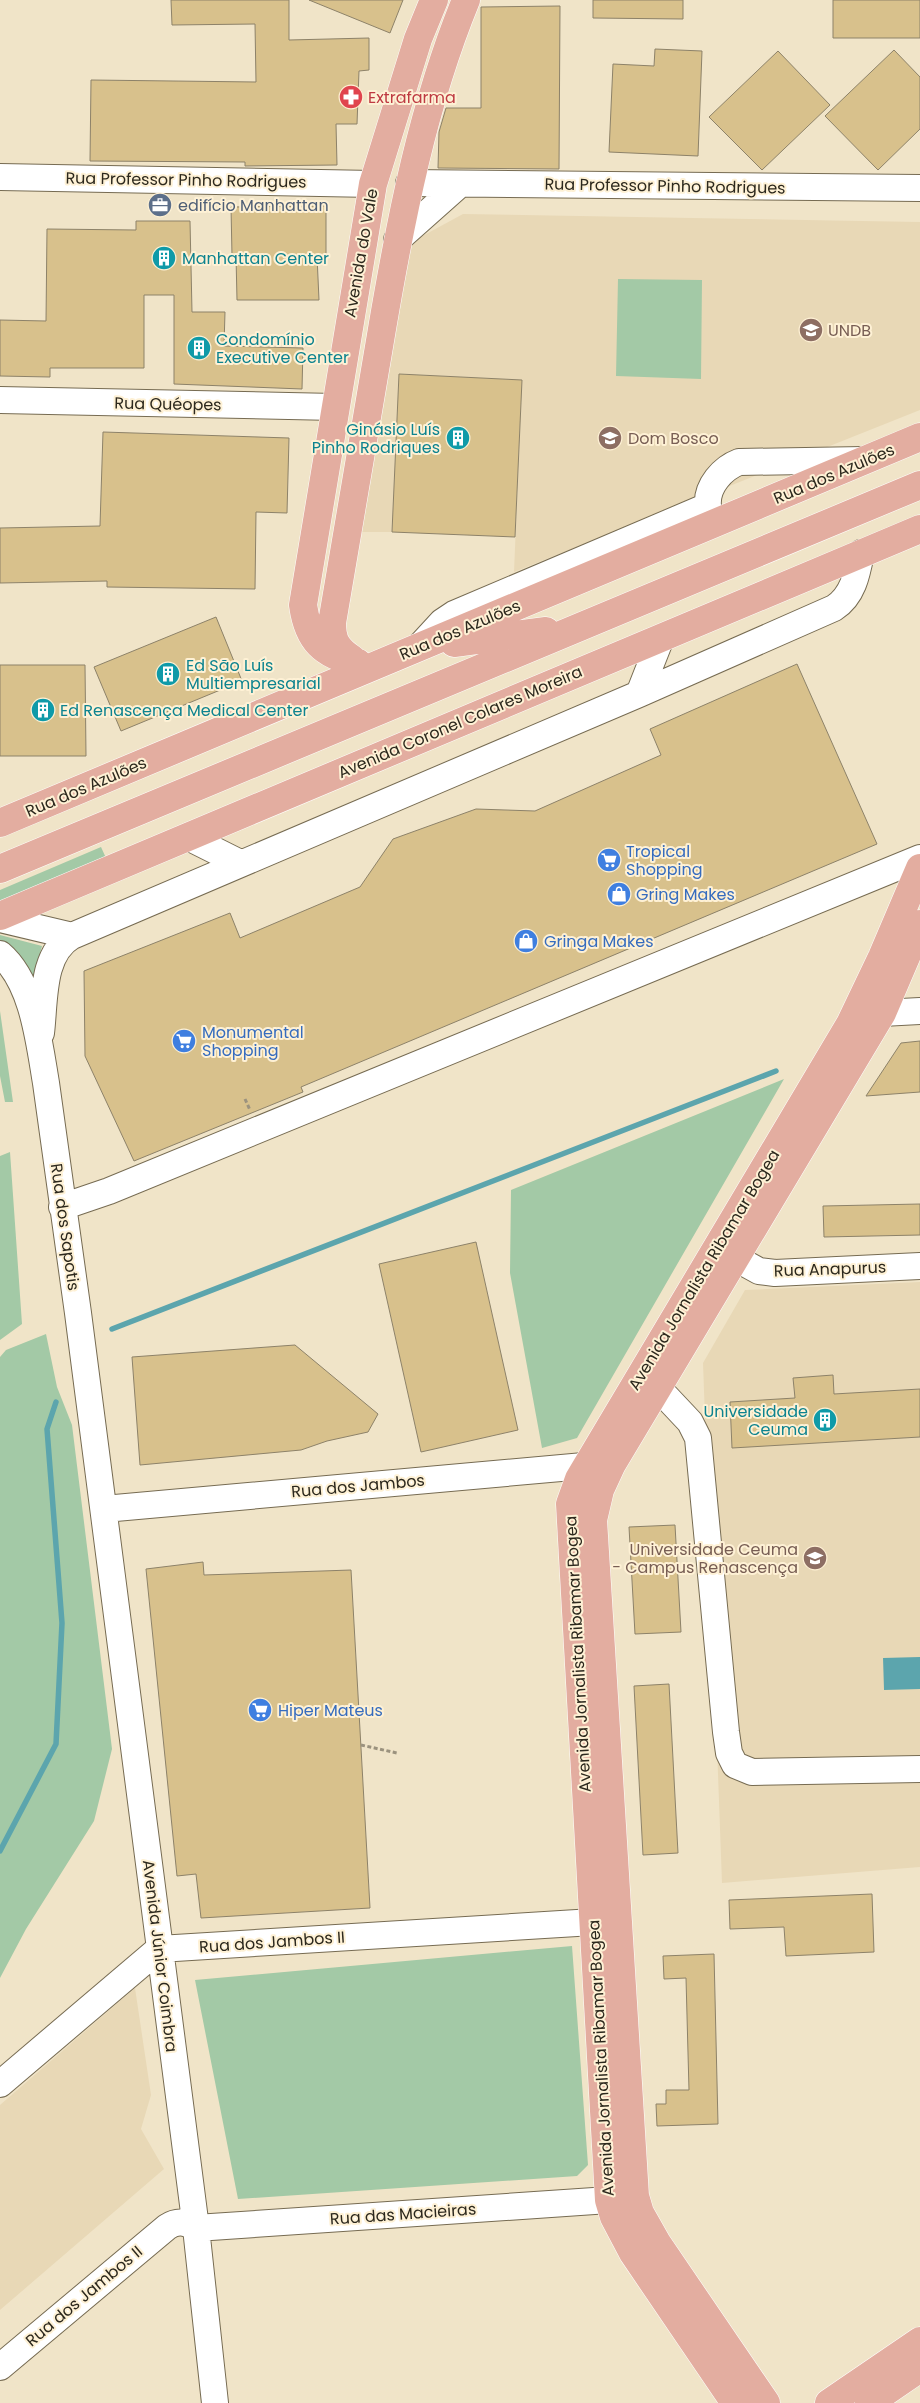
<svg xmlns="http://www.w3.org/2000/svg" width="920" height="2403" font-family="Poppins,sans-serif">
<rect width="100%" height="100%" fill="#f0e4c8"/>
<path fill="#e8d8b6" d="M463,214l457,8v188l-406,162 8,-192 -123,-6 -7,158h-33l45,-286z
M920,1282v585l-198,16 -19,-520 42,-73z
M135,1988l16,107 -10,34 23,40 -164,141v-205z"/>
<path fill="#a3c9a6" d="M618,279l84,1 -1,99 -85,-3z
M101,847l5,11 -106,44v-12z
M0,935l42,11 -6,23v18l-36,-42z
M0,1011l13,91h-8l-5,-26z
M784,1079l-207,359 -35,10 -32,-175 1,-83z
M10,1152l12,172 -22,16v-184z
M46,1334l11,53 15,38 40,324 -18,72 -68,108 -26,49v-621l6,-7z
M572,1946l16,219 -11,11 -339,23 -43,-219z"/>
<path fill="#5ca5ad" d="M920,1657v32l-36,1 -1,-32z"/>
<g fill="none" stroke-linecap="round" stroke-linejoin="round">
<path stroke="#5ca5ad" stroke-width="5.5" d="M112,1329l664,-258
M0,1851l56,-107 6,-121 -15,-194 9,-27"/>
</g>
<path fill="#d8c18c" stroke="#8d8269" d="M171,0h118v40l80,-2v32l-10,1 -2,53h-21l1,41 -92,1v-4l-155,-1 1,-81 165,2 -1,-58 -83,1z
M309,0h94l-13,33z
M593,0h90v19l-90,-1z
M833,0h87v38h-87z
M560,6l-1,163 -121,-1 1,-36 7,-24h35v-101z
M655,49l47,2 -4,105 -89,-4 4,-88 41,2z
M894,50l26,27v52l-42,41 -53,-54z
M778,51l52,54 -68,65 -53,-53z
M326,206v50h-9l2,44h-82l-1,-44h-4l-1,-49z
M136,221h54l2,91h33l-1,34 79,2 -1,41 -128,-5v-89h-30v73h-94v9l-50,-1v-56l46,1 1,-92 89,1z
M399,374l123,6 -7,157 -123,-5z
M103,432l186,6 -2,75 -31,-1 -1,77 -148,-2v-6l-107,2v-55l100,-2z
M216,617l26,64 -121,50 -27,-64z
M797,664l80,180 -576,243 2,5 -169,69 -49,-105 -1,-85 146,-58 10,25 120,-51 33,-48 83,-30 59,2 126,-56 -11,-26z
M0,665h85l1,91h-86z
M920,1041v51l-54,4 35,-53z
M920,1204v31l-96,2 -1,-31z
M476,1242l42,188 -97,22 -42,-188z
M295,1345l83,69 -10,18 -41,9 -26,9 -161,15 -8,-108z
M833,1375l1,19 86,-5v48l-188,11 -2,-46 65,-4 -2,-20z
M675,1525l6,107 -46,2 -6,-107z
M203,1562l1,13 147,-5 19,338 -169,10 -5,-44 -19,2 -31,-307z
M669,1684l9,169 -35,2 -9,-169z
M872,1894l2,58 -88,4 -2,-29 -54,2 -1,-29z
M714,1954l4,170 -61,2 -1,-22h10v-14h23l-3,-112 -22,1 -1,-23z"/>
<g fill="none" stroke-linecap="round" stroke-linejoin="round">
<g stroke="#766b52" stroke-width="28">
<path id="minor" d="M0,177l373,7
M409,183l511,5
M397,240l63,-56
M0,400l335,7
M715,520c-2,-4 -7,-10 -7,-14 -2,-20 15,-38 31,-44l125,-2
M419,647l23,-25 12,-8 254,-108
M639,694l22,-56
M188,837l52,26
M0,919l72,17
M0,954c33,28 39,88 46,129l32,230 118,915 19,175
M882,1013l38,-2
M41,1033c4,-32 0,-79 31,-97l567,-242 195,-86c19,-12 23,-34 27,-55
M62,1207l47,-16 811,-333
M717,1248l42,23 16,2 145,-7
M658,1388l32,34 8,16 28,294 3,21 6,12 17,7 168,-3
M104,1509l502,-45
M0,2084l159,-135 434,-27
M0,2367l167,-140c11,-7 18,-5 29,1l413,-28"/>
</g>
<g stroke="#fff" stroke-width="29">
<path id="major" d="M454,643l92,-12
M352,659c-15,-10 -20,-18 -20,-36 17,-98 33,-196 50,-294 19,-112 41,-224 84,-329
M358,663c-35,-8 -50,-22 -55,-58l70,-421 45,-145 16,-39
M0,823l920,-386
M0,869l920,-384
M0,916l920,-387
M735,2403l-102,-150 -19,-36 -5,-17 -39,-696 9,-25 271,-455 32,-67 38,-89
M766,2403l-109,-160 -17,-30 -5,-17 -42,-676 7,-30 12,-26 270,-451 38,-89
M829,2403l91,-62
M869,2403l51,-35"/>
</g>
<path stroke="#9b927e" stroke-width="3" stroke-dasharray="4 2.5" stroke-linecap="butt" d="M245,1099l5,11
M361,1745l36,8"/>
<use href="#minor" stroke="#fff" stroke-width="26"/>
<use href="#major" stroke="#e3ada0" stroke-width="28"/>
</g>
<defs>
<g id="pharmacy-disc" transform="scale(1.25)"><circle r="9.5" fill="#e0444e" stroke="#fef1d5"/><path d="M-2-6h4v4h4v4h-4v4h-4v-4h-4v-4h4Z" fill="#fff"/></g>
<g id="office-disc" transform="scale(1.25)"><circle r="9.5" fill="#5c6f8a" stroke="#fef1d5"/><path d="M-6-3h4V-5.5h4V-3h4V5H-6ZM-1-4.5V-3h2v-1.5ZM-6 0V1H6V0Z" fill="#fff"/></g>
<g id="building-disc" transform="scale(1.25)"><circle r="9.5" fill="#0f9aa8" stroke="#fef1d5"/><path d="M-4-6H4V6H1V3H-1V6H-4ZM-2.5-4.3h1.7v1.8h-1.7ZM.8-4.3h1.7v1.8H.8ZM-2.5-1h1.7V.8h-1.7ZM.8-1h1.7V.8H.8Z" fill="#fff"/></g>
<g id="university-disc" transform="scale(1.25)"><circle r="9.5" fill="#8d6e63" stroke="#fef1d5"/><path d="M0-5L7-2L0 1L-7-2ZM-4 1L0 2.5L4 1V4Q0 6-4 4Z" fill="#fff"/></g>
<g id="school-disc" transform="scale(1.25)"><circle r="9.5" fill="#8d6e63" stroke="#fef1d5"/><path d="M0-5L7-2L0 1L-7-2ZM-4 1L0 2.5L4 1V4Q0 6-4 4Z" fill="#fff"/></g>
<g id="supermarket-disc" transform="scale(1.25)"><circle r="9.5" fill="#3f7fe0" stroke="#fef1d5"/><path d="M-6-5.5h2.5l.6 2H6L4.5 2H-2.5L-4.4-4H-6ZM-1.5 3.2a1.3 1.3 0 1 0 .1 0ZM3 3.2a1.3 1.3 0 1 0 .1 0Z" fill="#fff"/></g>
<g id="shop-disc" transform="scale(1.25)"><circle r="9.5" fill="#3f7fe0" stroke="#fef1d5"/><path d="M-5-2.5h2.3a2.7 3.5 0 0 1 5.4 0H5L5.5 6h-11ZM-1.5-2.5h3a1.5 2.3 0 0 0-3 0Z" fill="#fff"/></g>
</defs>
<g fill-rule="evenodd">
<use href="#pharmacy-disc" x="351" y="97"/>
<use href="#office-disc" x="160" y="205"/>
<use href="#building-disc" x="164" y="258"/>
<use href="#university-disc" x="811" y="330"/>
<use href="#building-disc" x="199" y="348"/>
<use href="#building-disc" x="458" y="438"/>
<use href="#school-disc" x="610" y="438"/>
<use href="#building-disc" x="168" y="674"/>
<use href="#building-disc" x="43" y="710"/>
<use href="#supermarket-disc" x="609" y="860"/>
<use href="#shop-disc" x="619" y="894"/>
<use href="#shop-disc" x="526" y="941"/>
<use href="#supermarket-disc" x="184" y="1041"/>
<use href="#building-disc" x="825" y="1420"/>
<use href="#university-disc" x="815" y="1558"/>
<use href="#supermarket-disc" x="260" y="1710"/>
</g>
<g text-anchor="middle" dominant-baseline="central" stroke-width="4" stroke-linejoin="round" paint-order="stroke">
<g font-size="16" fill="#be3a42" stroke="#fef1d5" text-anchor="start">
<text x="368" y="97">Extrafarma</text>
</g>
<g font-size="16" fill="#2c281d" stroke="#fef1d5">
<text transform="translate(186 180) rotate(1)">Rua Professor Pinho Rodrigues</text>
<text transform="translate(665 186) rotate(1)">Rua Professor Pinho Rodrigues</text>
<text transform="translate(361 253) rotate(-80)">Avenida do Vale</text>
<text transform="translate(168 404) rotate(1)">Rua Quéopes</text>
<text transform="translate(834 474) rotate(-23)">Rua dos Azulões</text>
<text transform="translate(460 630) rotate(-23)">Rua dos Azulões</text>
<text transform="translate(460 722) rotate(-23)">Avenida Coronel Colares Moreira</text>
<text transform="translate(86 787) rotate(-23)">Rua dos Azulões</text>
<text transform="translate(65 1227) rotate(82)">Rua dos Sapotis</text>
<text transform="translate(830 1269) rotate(-2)">Rua Anapurus</text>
<text transform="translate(704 1270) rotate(-59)">Avenida Jornalista Ribamar Bogea</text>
<text transform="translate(358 1486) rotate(-5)">Rua dos Jambos</text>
<text transform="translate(578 1654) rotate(-93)">Avenida Jornalista Ribamar Bogea</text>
<text transform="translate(272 1942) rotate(-4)">Rua dos Jambos II</text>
<text transform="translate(160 1956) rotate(83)">Avenida Júnior Coimbra</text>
<text transform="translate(601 2058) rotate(-93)">Avenida Jornalista Ribamar Bogea</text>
<text transform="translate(403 2214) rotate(-4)">Rua das Macieiras</text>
<text transform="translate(84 2296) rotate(-40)">Rua dos Jambos II</text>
</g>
<g font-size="16" fill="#4e5e75" stroke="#fef1d5" text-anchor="start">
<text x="178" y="205">edifício Manhattan</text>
</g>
<g font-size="16" fill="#0d838f" stroke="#fef1d5" text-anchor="start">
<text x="182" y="258">Manhattan Center</text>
<text x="216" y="339">Condomínio<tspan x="216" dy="18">Executive Center</tspan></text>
<text x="440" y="429" text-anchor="end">Ginásio Luís<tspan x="440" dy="18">Pinho Rodriques</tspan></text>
<text x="186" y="665">Ed São Luís<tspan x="186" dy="18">Multiempresarial</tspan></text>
<text x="60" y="710">Ed Renascença Medical Center</text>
<text x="808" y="1411" text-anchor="end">Universidade<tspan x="808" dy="18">Ceuma</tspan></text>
</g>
<g font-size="16" fill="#785e54" stroke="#fef1d5" text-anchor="start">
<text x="828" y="330">UNDB</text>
<text x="628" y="438">Dom Bosco</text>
<text x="798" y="1549" text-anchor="end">Universidade Ceuma<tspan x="798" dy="18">- Campus Renascença</tspan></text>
</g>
<g font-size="16" fill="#366cbe" stroke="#fef1d5" text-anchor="start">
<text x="626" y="851">Tropical<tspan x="626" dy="18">Shopping</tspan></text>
<text x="636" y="894">Gring Makes</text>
<text x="544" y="941">Gringa Makes</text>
<text x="202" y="1032">Monumental<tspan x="202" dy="18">Shopping</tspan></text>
<text x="278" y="1710">Hiper Mateus</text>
</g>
</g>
</svg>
